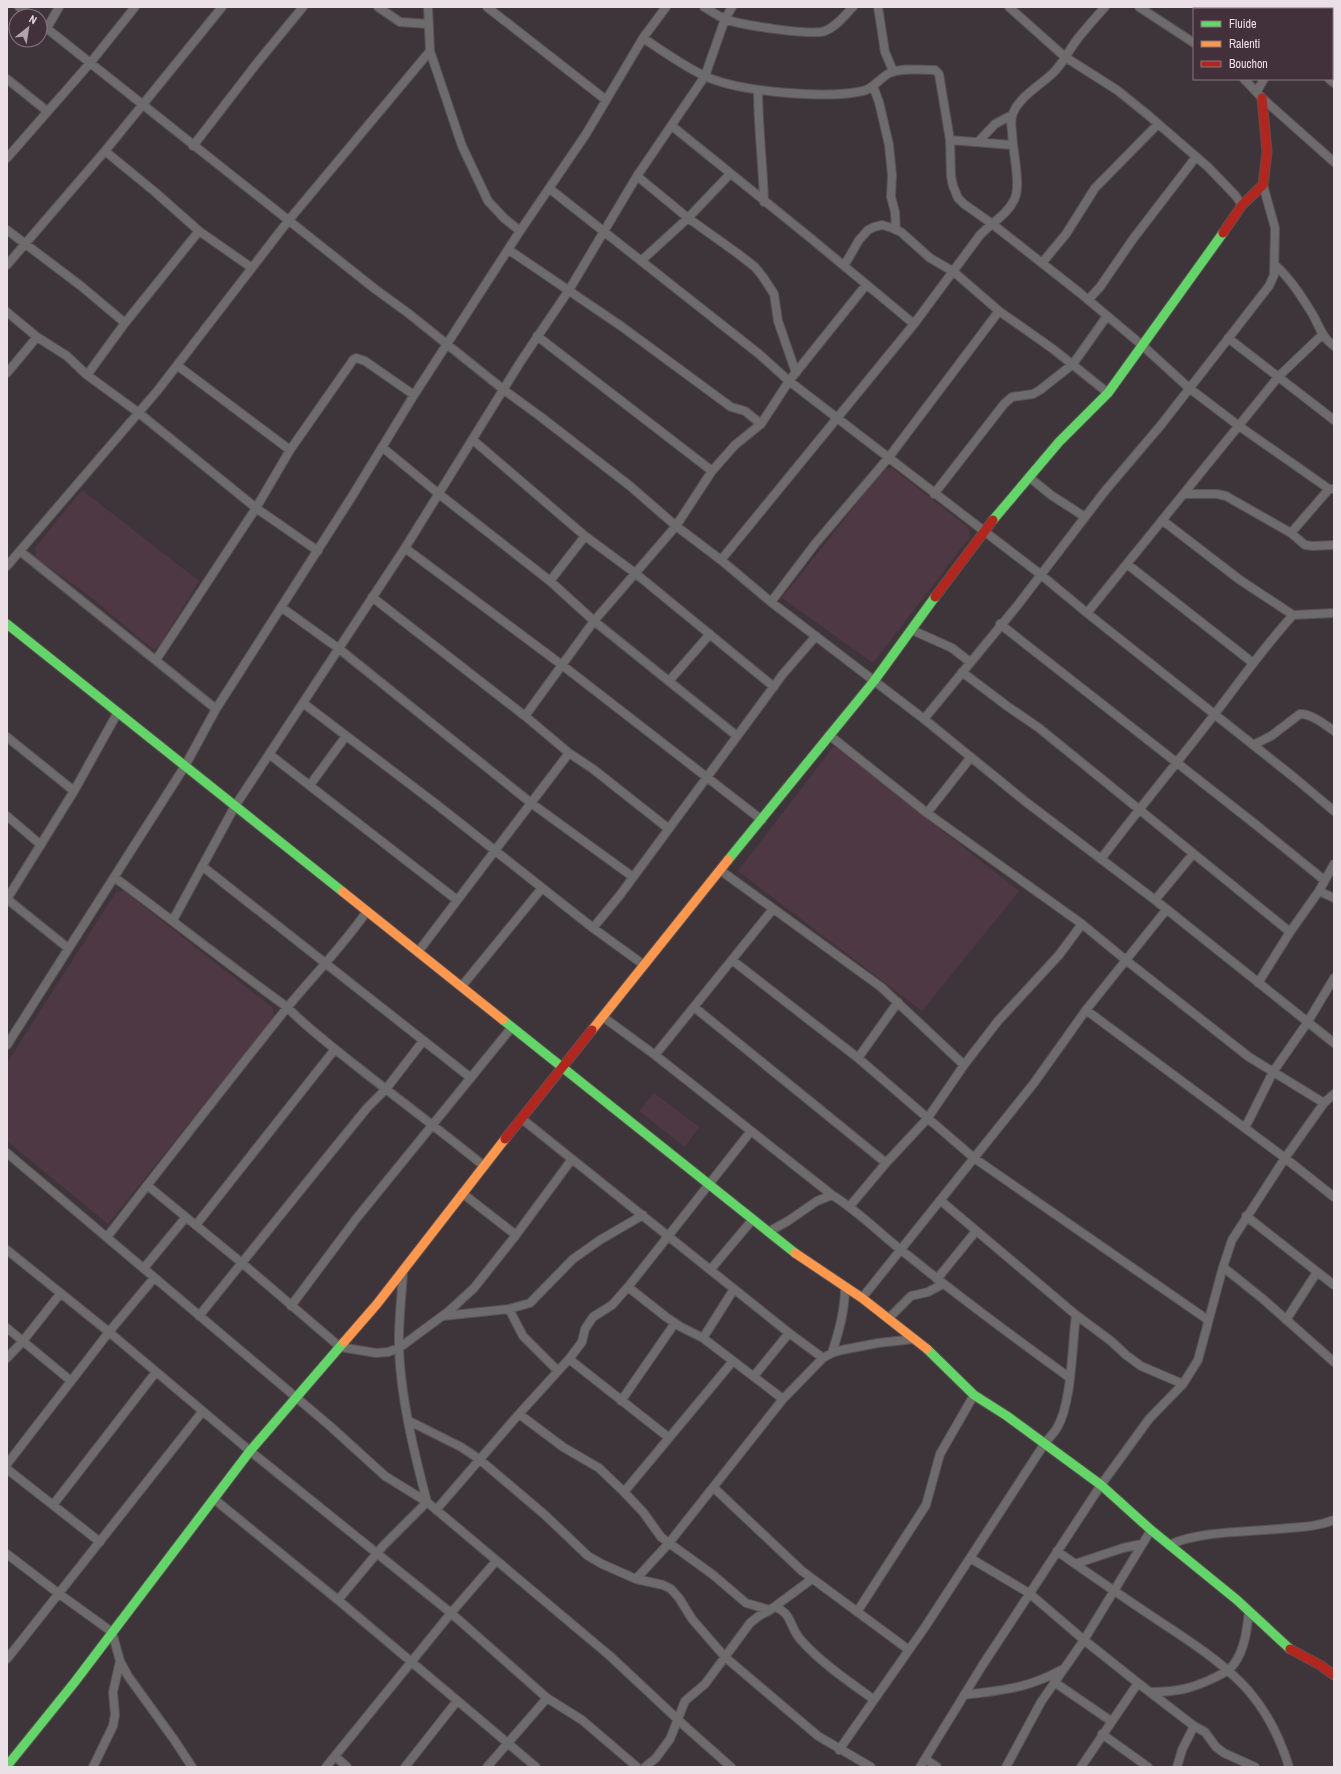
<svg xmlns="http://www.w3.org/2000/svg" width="1341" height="1774" font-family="'Archivo Narrow',sans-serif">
<rect width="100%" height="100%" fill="#3e353a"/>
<path fill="#4e3844" d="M892,468l77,60 1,9 -97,126 -91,-65 102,-129z
M82,490l117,91 -41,67 -5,1 -9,-7 -52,-44 -58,-42 3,-4 -3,-3z
M834,746l185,145 -97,120 -184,-140z
M124,891l149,117 1,9 -166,207 -101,-83v-78l109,-171z
M654,1093l45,34 -14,20 -46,-36z"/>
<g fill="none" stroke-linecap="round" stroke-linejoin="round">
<g stroke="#595155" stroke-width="10">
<path id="street" d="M19,7l12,9
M378,7l22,15 28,2
M428,7l2,44 32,95 26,55 17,18 15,12
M487,7l119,93
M704,7c7,4 14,9 21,12 15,6 87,17 100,12 12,-5 19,-15 28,-24
M878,7l7,45 8,19
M1009,7l56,50 52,33 31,25 60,52 27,28 7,10
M1139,7l55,36
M1237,7l3,2
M1306,9l2,-2
M40,23l335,266 33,24 96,77 37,27 89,69 46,40 45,34 50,42 153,117 102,83 129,98 179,143
M47,28l12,-21
M1332,31l2,1
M643,38c20,13 40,28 62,38 33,16 122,23 158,15 10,-2 16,-12 25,-17 10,-7 35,-4 47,-4l4,4 11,66 1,36 2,10 5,12 6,6 27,19 89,70 63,53 46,42 50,38 90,63h5
M7,79l40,32
M1244,79l18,19 72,64
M1329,79l5,4
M873,86l6,16 10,43 3,30 -1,22 4,15 1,18
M758,90c0,37 5,74 6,112
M1257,91l7,-12
M672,126l136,110 106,88
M950,140l62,5
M978,142l17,-18 17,-9
M193,146l64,-83 46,-56
M105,151l50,41 44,39 53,37
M7,158l84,-96 44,-55
M637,176l51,42 49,35 18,14 8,10 11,17 4,27 18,52
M550,189l209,165 30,27 251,193 47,39 209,166 38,32
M7,230l74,56 44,37
M509,250l112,76 110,81 14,4 16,13
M641,261l47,-43 42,-44
M1042,263l24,-29 29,-46 63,-64
M7,265l98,-114 117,-144
M1275,265c15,13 27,32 38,50 7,13 9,22 21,31
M844,266l15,-26 9,-10 6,-3 8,-2 10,3 9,4 29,26 24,14 45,39 54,38 55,44
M1088,300l12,-13 33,-48 63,-82
M7,312l30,25 30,19 20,19 52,38 117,95 62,43
M537,336l175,135
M1228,338l106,82
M178,366l112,84
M7,373l30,-36
M87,375l38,-52 74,-92
M473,440l112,96 -35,45
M382,447l57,47 111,87 44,40 143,115
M1029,477l22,18 34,22
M934,494l70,-90 8,-7 21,-3 7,-4 33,-26 34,-48
M1185,494h32l9,2 65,37 14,12 8,1 21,-1
M1162,520l78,60 53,35 41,-2
M1291,533l38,-44
M585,536l50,37 139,114
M405,548l157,117 200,155
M20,551l196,158
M721,560l193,-236 66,-89c11,-12 27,-20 34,-35 8,-14 -2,-51 -2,-69 -1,-6 -1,-13 1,-18 7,-17 28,-28 41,-41 10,-10 16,-24 25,-35 8,-10 17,-20 26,-30
M1127,564l126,99
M7,566l151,-176 130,-169 142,-170
M372,597l153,119 44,37 24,16 76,60
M771,602l44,-58 74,-87 110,-146
M281,607l57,41 193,155 102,74
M1087,613l192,-237 43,-41
M1000,624l255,200 69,56
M912,630l40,18 18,14
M156,660l100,-152 34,-58 63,-90 3,-2 9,3 49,34
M962,672l45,34 32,22 251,204
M669,681l41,-47
M303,703l133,101 157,124 51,37
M525,716l69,-95 82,-95 36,-55 23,-26 26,-21 28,-43 77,-96
M924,719l93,-113 88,-115 56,-66 108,-139 5,-11 1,-47 -12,-43
M829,735l98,78 155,111 45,37 122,96 75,46
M7,737l67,54
M1253,745l18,-9 29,-22c12,0 24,10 34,17
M269,754l188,146
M310,785l36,-49
M927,813l44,-56
M7,816l34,29
M1101,859c37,-49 76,-96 113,-144 26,-34 50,-68 79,-100
M202,866l269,212
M720,870l161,117 83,78
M114,877c58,43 115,88 173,130 19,20 42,37 63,54 44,35 90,69 134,105
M1319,891l15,7
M7,899l67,-108 44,-79
M7,899l61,49
M1155,900l38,-46
M173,920l62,-114 170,-258 116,-187 48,-71 68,-114 68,-100 20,-57 7,-12
M593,928l27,-33 163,-221 33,-38
M418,952l151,-199
M732,960l126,98 116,100 234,162
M1258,983l32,-51 29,-41 15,-27
M462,986l80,-98
M694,1007l192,156
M1086,1010l199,148 49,39
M603,1017l52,38 177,140c28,17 51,42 78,62 52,42 106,82 160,121
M7,1045l178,-279 31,-57 135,-211 63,-103 106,-164 66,-97 57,-96 23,-31
M655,1055l118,-146
M858,1058l40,-56
M522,1119l267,214 34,25
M1245,1128l28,-56 34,-49 27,-45
M7,1153l323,273 55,50 42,26 183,154 78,73 43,38
M148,1186l94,77 98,84 36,6 12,-1 11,-4 50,-37 25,-23 42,-53 56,-76
M462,1193l54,42
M940,1200l136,115 35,26 15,14 15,11 42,18
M850,1206l36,-43 41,-44 37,-54 34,-44 61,-66 23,-31
M1246,1216l88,69
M196,1225l139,-176
M768,1232l20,-11 29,-20 15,-6
M107,1237c59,-76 119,-153 179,-228 27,-33 57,-63 81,-98
M7,1250l102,82 141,119 201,162 96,85 35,22 55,47
M1223,1267l40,32 71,63
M144,1268l42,-51
M711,1269l42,-50
M937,1279l39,-48
M628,1287l38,30 15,10 22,11 80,61
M862,1298l172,-215 52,-73 80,-100
M291,1306l65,-87 156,-192
M509,1309l14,27 35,35
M199,1316l133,-165 35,-43 19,-19 37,-48
M443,1316l66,-7 21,-6 43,-44 27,-19 43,-25
M888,1319l23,-23 17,-4 15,-8
M1286,1320l31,-48
M7,1328l64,53
M703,1338l31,-49
M832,1353c7,-22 13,-43 13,-66
M7,1358l16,-17 37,-47
M569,1359l99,78
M754,1376l35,-43
M621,1401l54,-78
M519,1414l44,33 36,21 25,24 19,20 18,25 8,6 43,31 34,29 24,7
M409,1421l52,26 18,12 66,56 43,41 14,8 34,15 27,6 8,4 8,9 13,21 33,38 93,79 53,31
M7,1464l102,-132 45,-54
M7,1469l93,73
M713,1487l89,84 107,79
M624,1492l109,-131
M214,1499l124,101 198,167
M53,1505l103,-133
M436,1510l83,-96 50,-55 13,-17 3,-13 8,-12 19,-12 16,-18 123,-156
M1169,1545c33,-15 83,-13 120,-17 16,-1 30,-2 45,-8
M1057,1551c33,24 68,47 102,70 29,19 71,46 93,74 17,21 29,46 37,72
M7,1554l51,39 54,39 8,29 8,15 47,65 17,26
M970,1558l59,35 55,47 54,43 56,43 11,6 11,15 8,6 31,14
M1075,1564l48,-16 19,-4
M636,1579l33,-36 114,-144 40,-41 9,-5 10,-3 36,-7 36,-4
M338,1600l45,-54 44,-44c-13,-50 -26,-102 -28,-153 -1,-26 3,-53 4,-79
M774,1607c18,5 15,19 26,32 20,23 48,42 73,60
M857,1612l69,-107 14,-51 34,-59
M7,1659l195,-247
M1054,1682l57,39
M1150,1692c27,0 41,-3 66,-15 6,-3 14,-7 18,-13 11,-15 13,-35 15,-53
M964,1695c37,-5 63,-6 97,-25
M1102,1734l46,33
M839,1750l86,-123 120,-184c4,-5 8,-9 12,-15 15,-25 15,-83 19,-113
M335,1756l12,11
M925,1759l12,8
M93,1767l20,-41 2,-11 -2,-23 7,-31
M326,1767l125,-154 45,-52
M405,1767l52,-66
M487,1767l60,-69
M645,1767l11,-9 14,-19 15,-38 20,-17 45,-61 9,-7 11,-6 42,-31
M920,1767l62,-101 119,-181 48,-66 34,-35 15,-24 25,-93 9,-27 53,-82 39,-55 10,-9
M1006,1767l35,-65 43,-62 67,-110
M1081,1767l57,-84
M1177,1767l5,-17 12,-24"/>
</g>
<g stroke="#595155" stroke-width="11">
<path id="fast" d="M993,520l66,-78 49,-49 115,-160
M7,624l336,268
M728,860l146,-179 61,-84
M503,1020l292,233
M927,1349l47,46 33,21 94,69 50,45 86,70 53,49
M7,1766l67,-83 176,-232 94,-109"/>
</g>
<g stroke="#595155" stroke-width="11">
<path id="slow" d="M343,892l160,128
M592,1030l136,-170
M795,1253l67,45 65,51
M344,1342l33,-38 128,-165"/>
</g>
<g stroke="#595155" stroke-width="11">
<path id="jam" d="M1223,233l19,-28 21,-20 4,-33 -5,-54
M935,597l58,-77
M505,1139l87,-109
M1290,1649l30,16 14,10"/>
</g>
<use href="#street" stroke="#6e6b6c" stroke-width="8"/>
<use href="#fast" stroke="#63d668" stroke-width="9"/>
<use href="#slow" stroke="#ff974d" stroke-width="9"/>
<use href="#jam" stroke="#b3261e" stroke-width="9"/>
</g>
<rect width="1341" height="1774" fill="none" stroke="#ebe0e5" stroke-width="16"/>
<rect x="1193" y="8" width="140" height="72" fill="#42313a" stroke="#86777e"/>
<rect x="1201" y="21" width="20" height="6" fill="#63d668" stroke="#86777e"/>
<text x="1229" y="28" font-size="12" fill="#ebe0e5">Fluide</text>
<rect x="1201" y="41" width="20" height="6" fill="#ff974d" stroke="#86777e"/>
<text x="1229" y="48" font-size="12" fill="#ebe0e5">Ralenti</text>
<rect x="1201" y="61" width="20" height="6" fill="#b3261e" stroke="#86777e"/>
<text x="1229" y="68" font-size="12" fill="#ebe0e5">Bouchon</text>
<g transform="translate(28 28) rotate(30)"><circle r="19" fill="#42313a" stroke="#86777e"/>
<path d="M0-3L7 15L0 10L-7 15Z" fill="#aea4a9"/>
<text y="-6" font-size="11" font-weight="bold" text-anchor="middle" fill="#ebe0e5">N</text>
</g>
</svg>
